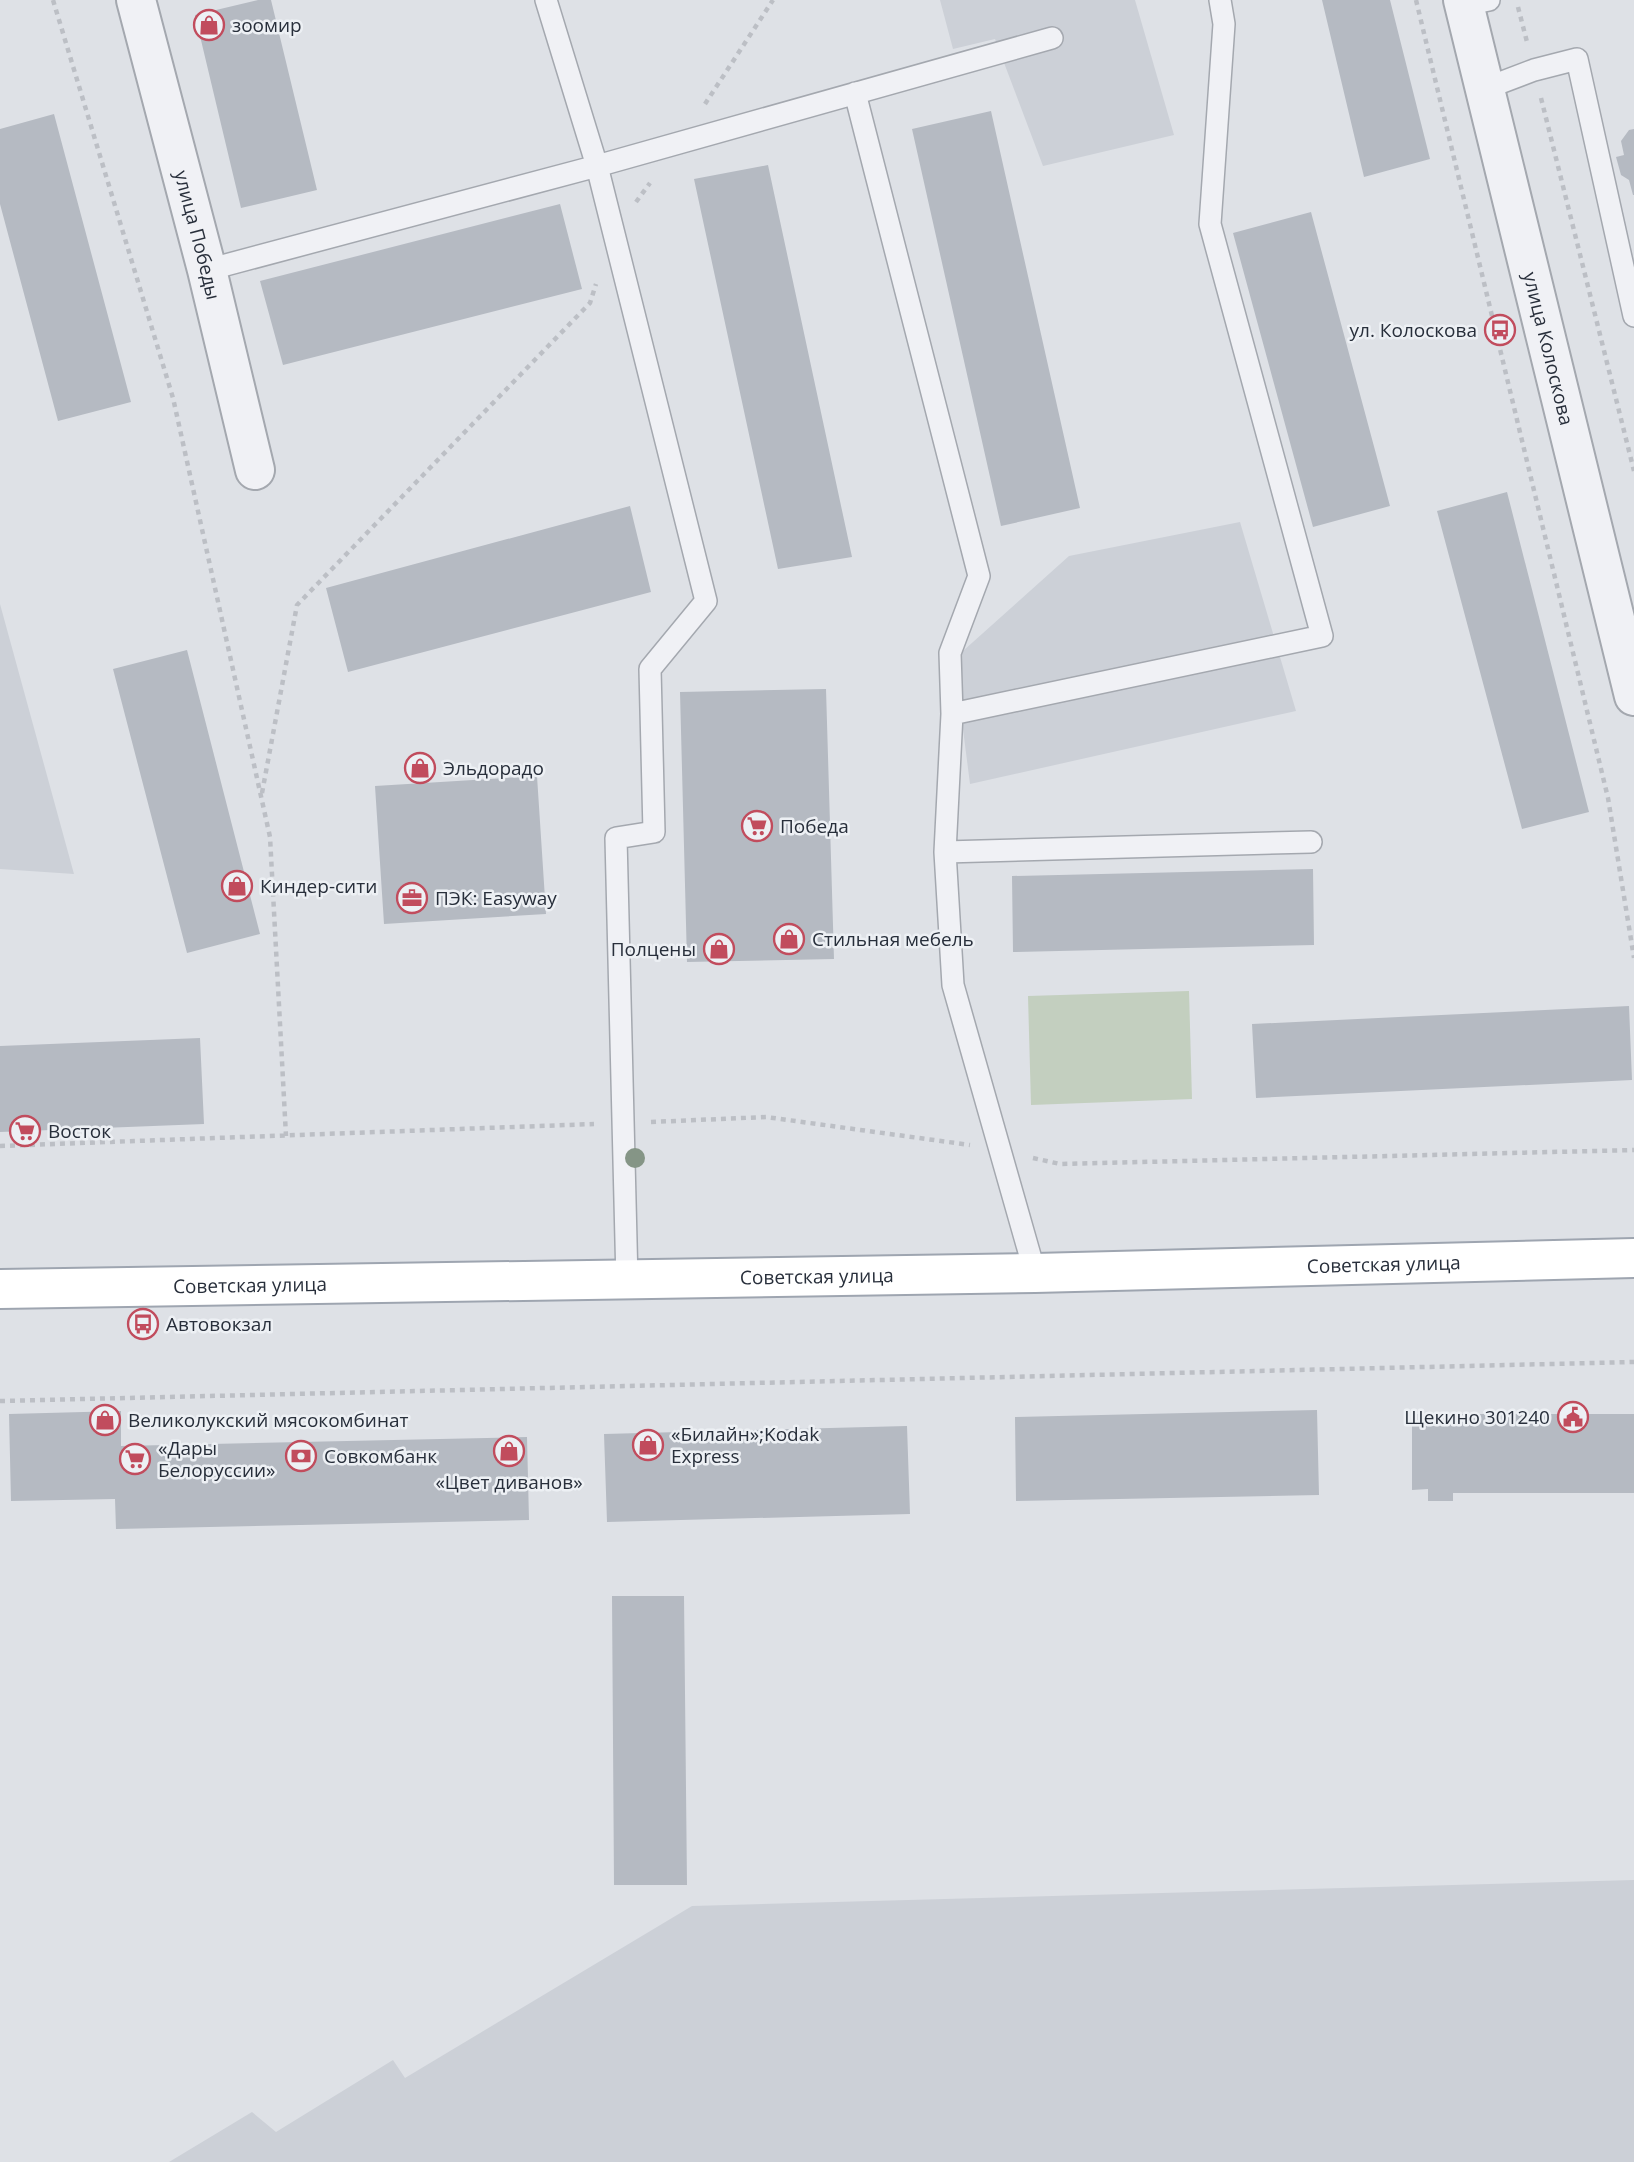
<svg xmlns="http://www.w3.org/2000/svg" width="1634" height="2162" font-family="'Open Sans',sans-serif">
<rect width="100%" height="100%" fill="#dee1e6"/>
<path fill="#ccd0d7" d="M940,0h195l39,135 -131,31 -48,-127 -42,10z
M1240,522l56,189 -326,73 -16,-125 115,-103z
M0,604l74,270 -74,-5z
M1634,1880v282h-1465l83,-50 24,20 117,-72 12,18 287,-172z"/>
<path fill="#c3cfbf" d="M1189,991l3,108 -161,6 -3,-109z"/>
<path fill="#b5bac2" d="M258,0h13l46,190 -76,18 -46,-193z
M1322,0h68l40,159 -66,18z
M991,111l89,397 -79,18 -89,-397z
M54,114l77,288 -73,19 -58,-217v-75z
M1634,129v66h-1l-4,-15 -8,-5 -5,-18 8,-2 -3,-14 8,-11z
M768,165l84,392 -74,12 -84,-390z
M560,204l22,85 -299,76 -23,-84z
M1311,212l79,294 -77,21 -80,-294z
M1507,492l82,320 -67,17 -85,-318z
M630,506l21,86 -303,80 -22,-84z
M187,650l73,284 -73,19 -74,-284z
M826,689l8,270 -147,3 -7,-270z
M537,776l9,138 -162,10 -9,-138z
M1313,869l1,76 -301,7 -1,-76z
M1629,1006l3,74 -376,18 -4,-74z
M200,1038l4,86 -204,8v-86z
M1317,1410l2,85 -303,6 -1,-84z
M121,1411v35l406,-9 2,83 -413,9 -1,-30 -104,2 -2,-87z
M1412,1414h222v79h-181v8h-25v-12l-16,1z
M907,1426l3,88 -303,8 -3,-88z
M612,1596h72l3,289h-73z"/>
<g fill="none" stroke-linecap="round" stroke-linejoin="round">
<g stroke="#a4a8af" stroke-width="24">
<path id="lane" d="M546,0l51,166 109,435 -56,68 4,163 -38,6 11,443
M1464,5l25,-5
M1484,89l50,-19 43,-11 57,257
M855,93l124,483 -29,77 2,61 370,-78 -112,-412 14,-200 -4,-24
M207,270l390,-104 455,-128
M952,714l-7,138 8,133 82,288
M945,852l366,-10"/>
</g>
<g stroke="#a4a8af" stroke-width="42">
<g id="street">
<path id="s1" d="M136,0l71,270 48,200"/>
<path id="s2" d="M1463,0l171,696"/>
</g>
</g>
<g stroke="#9ea5b0" stroke-width="42">
<g id="primary">
<path id="s3" d="M0,1289l1035,-16 599,-15"/>
</g>
</g>
<path stroke="#bcbfc5" stroke-width="4.5" stroke-dasharray="5 5" stroke-linecap="butt" d="M53,0l120,398 97,439 16,299
M1416,0l192,798 26,160
M1518,7l9,35
M1541,98l93,373
M705,104l68,-104
M636,202l14,-19
M262,793l35,-188 293,-302 6,-19
M651,1122l115,-5 204,28
M0,1146l594,-22
M1033,1158l27,6 574,-14
M0,1401l1634,-39"/>
<use href="#lane" stroke="#f0f1f5" stroke-width="21"/>
<use href="#street" stroke="#f0f1f5" stroke-width="38"/>
<use href="#primary" stroke="#fff" stroke-width="38"/>
</g>
<circle fill="#859586" cx="635" cy="1158" r="10"/>
<defs>
<g id="shop-ring" transform="scale(1.575)"><circle r="9.5" fill="#edf0f4" stroke="#c14c5d" stroke-width="1.5"/><path d="M-5-2.5h2.3a2.7 3.5 0 0 1 5.4 0H5L5.5 6h-11ZM-1.5-2.5h3a1.5 2.3 0 0 0-3 0Z" fill="#c14c5d"/></g>
<g id="bus-ring" transform="scale(1.575)"><circle r="9.5" fill="#edf0f4" stroke="#c14c5d" stroke-width="1.5"/><path d="M-5-6H5V4H4V6H2V4H-2V6H-4V4H-5ZM-3.5-4V0h7V-4ZM-3.5 1.2v1.5H-2V1.2ZM2 1.2v1.5H3.5V1.2Z" fill="#c14c5d"/></g>
<g id="supermarket-ring" transform="scale(1.575)"><circle r="9.5" fill="#edf0f4" stroke="#c14c5d" stroke-width="1.5"/><path d="M-6-5.5h2.5l.6 2H6L4.5 2H-2.5L-4.4-4H-6ZM-1.5 3.2a1.3 1.3 0 1 0 .1 0ZM3 3.2a1.3 1.3 0 1 0 .1 0Z" fill="#c14c5d"/></g>
<g id="office-ring" transform="scale(1.575)"><circle r="9.5" fill="#edf0f4" stroke="#c14c5d" stroke-width="1.5"/><path d="M-6-3h4V-5.5h4V-3h4V5H-6ZM-1-4.5V-3h2v-1.5ZM-6 0V1H6V0Z" fill="#c14c5d"/></g>
<g id="civic-ring" transform="scale(1.575)"><circle r="9.5" fill="#edf0f4" stroke="#c14c5d" stroke-width="1.5"/><path d="M-.6-6.5H3V-4.5H.6V-3L4-1V1h2V6H-6V1h2V-1L-.6-3ZM-1.2 2.5V6h2.4V2.5Z" fill="#c14c5d"/></g>
<g id="bank-ring" transform="scale(1.575)"><circle r="9.5" fill="#edf0f4" stroke="#c14c5d" stroke-width="1.5"/><path d="M-6-4H6V4H-6ZM0-2.3a2.3 2.3 0 1 0 0 4.6a2.3 2.3 0 1 0 0-4.6Z" fill="#c14c5d"/></g>
</defs>
<g fill-rule="evenodd">
<use href="#shop-ring" x="209" y="25"/>
<use href="#bus-ring" x="1500" y="330"/>
<use href="#shop-ring" x="420" y="768"/>
<use href="#supermarket-ring" x="757" y="826"/>
<use href="#shop-ring" x="237" y="886"/>
<use href="#office-ring" x="412" y="898"/>
<use href="#shop-ring" x="789" y="939"/>
<use href="#shop-ring" x="719" y="949"/>
<use href="#supermarket-ring" x="25" y="1131"/>
<use href="#bus-ring" x="143" y="1324"/>
<use href="#civic-ring" x="1573" y="1417"/>
<use href="#shop-ring" x="105" y="1420"/>
<use href="#shop-ring" x="648" y="1445"/>
<use href="#shop-ring" x="509" y="1451"/>
<use href="#bank-ring" x="301" y="1456"/>
<use href="#supermarket-ring" x="135" y="1459"/>
</g>
<g text-anchor="middle" dominant-baseline="central" stroke-width="5" stroke-linejoin="round" paint-order="stroke">
<g font-size="19" fill="#282f3b" stroke="#edf0f4" text-anchor="start">
<text x="232" y="25">зоомир</text>
<text x="1477" y="330" text-anchor="end">ул. Колоскова</text>
<text x="443" y="768">Эльдорадо</text>
<text x="780" y="826">Победа</text>
<text x="260" y="886">Киндер-сити</text>
<text x="435" y="898">ПЭК: Easyway</text>
<text x="812" y="939">Стильная мебель</text>
<text x="696" y="949" text-anchor="end">Полцены</text>
<text x="48" y="1131">Восток</text>
<text x="166" y="1324">Автовокзал</text>
<text x="1550" y="1417" text-anchor="end">Щекино 301240</text>
<text x="128" y="1420">Великолукский мясокомбинат</text>
<text x="671" y="1434">«Билайн»;Kodak<tspan x="671" dy="22">Express</tspan></text>
<text x="158" y="1448">«Дары<tspan x="158" dy="22">Белоруссии»</tspan></text>
<text x="324" y="1456">Совкомбанк</text>
<text x="509" y="1482" text-anchor="middle">«Цвет диванов»</text>
</g>
<g font-size="19" fill="#282f3b" stroke="#edf0f4">
<text stroke="none"><textPath href="#s1" startOffset="243">улица Победы</textPath></text>
<text stroke="none"><textPath href="#s2" startOffset="359">улица Колоскова</textPath></text>
<text stroke="none"><textPath href="#s3" startOffset="1384">Советская улица</textPath></text>
<text stroke="none"><textPath href="#s3" startOffset="817">Советская улица</textPath></text>
<text stroke="none"><textPath href="#s3" startOffset="250">Советская улица</textPath></text>
</g>
</g>
</svg>
